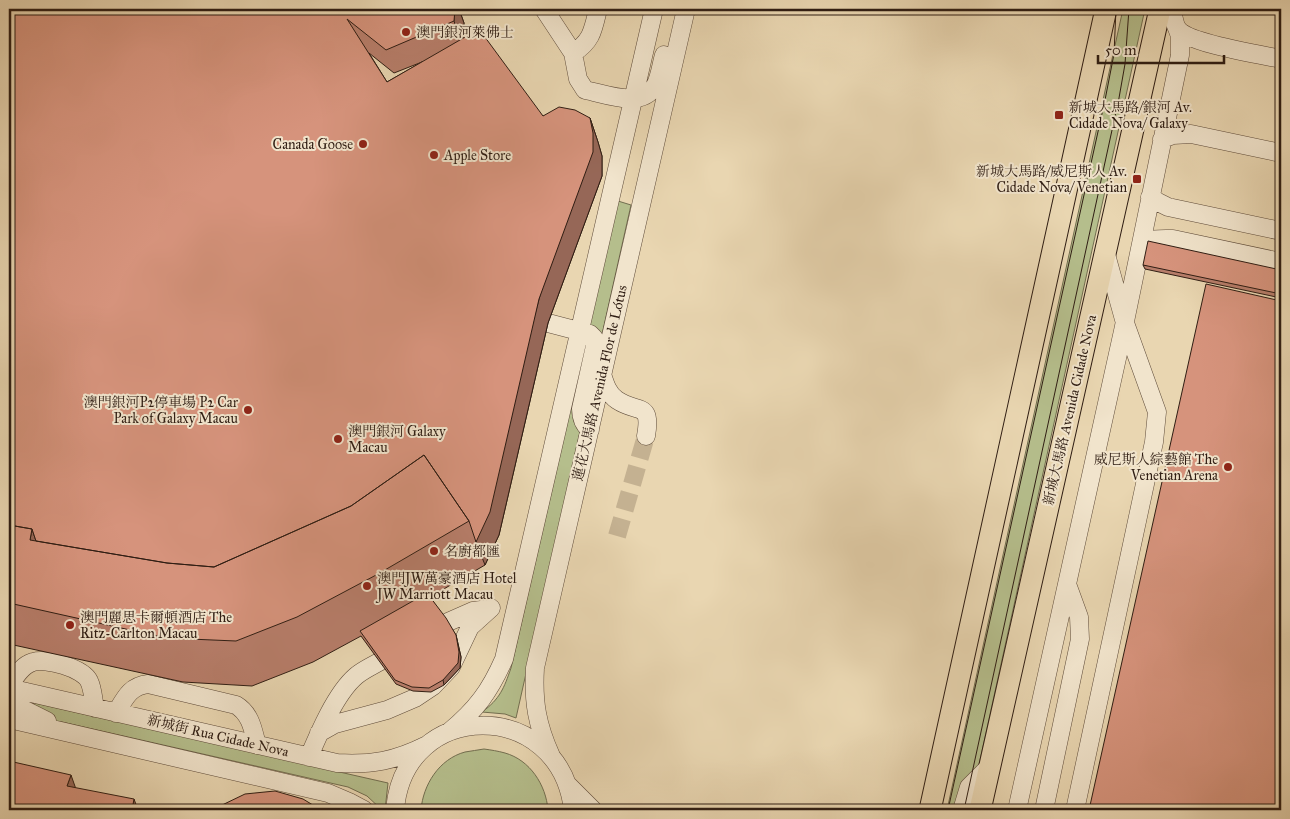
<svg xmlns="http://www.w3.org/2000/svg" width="1290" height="819" font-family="'IM FELL Great Primer','Noto Serif SC',serif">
<rect width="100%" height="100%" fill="#e9d6b1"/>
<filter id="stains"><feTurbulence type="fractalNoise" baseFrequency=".004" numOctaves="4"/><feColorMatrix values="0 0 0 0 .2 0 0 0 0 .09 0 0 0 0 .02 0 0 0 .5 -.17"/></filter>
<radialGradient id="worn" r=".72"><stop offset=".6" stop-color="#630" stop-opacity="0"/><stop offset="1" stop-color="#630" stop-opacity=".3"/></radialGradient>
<path fill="#b5be8c" stroke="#726e50" d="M1123,9h22l-176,801h-22z
M618,201l13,4 -115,513 -11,-4 -23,-2c18,-13 22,-24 29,-44z
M9,697l379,86 -3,27h-3l-15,-14 -19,-9 -339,-77z
M484,749c7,1 14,2 21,4 25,7 41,32 43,57h-127c2,-25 18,-51 44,-58 6,-1 13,-2 19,-3z"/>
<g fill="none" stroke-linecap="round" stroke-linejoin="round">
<path stroke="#c4b191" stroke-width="18" stroke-dasharray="18 9" stroke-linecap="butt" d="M617,536l29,-100"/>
<g stroke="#5e4b3a" stroke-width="19">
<path id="minor" d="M544,9l29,44 5,26 7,11c21,4 56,19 70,-4 5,-9 6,-21 9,-31
M1172,9c1,5 2,14 5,19 9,15 85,27 104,31
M573,53c19,-12 20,-23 25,-44
M1162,139l11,-4 18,-1 90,19
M1150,197l8,5 10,5 113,24
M1141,244c11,-6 20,-5 32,-5l108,23
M548,323l42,11 4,4 1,8 -14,63c0,9 2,15 9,21
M602,374c3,10 6,20 15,26 21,14 35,1 29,36
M448,622l25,-11 16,-2
M9,686c6,-9 13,-21 24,-24 13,-4 50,6 56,19 4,8 4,18 6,27
M9,688l328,75c35,2 58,-2 90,-18
M9,706l16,4 22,11
M116,713c9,-15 14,-27 32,-29l88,21c15,9 17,25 21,40
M9,719l319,74 21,9 15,8
M449,732c27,-22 41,-41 55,-73l150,-650
M319,733l16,-9 52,-14 28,-12 18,-12 18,-19 19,-40 21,-19
M551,756c-14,-31 -18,-54 -16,-88l151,-659
M309,757c10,-24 27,-64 47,-81 7,-6 16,-10 23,-14
M568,785l25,25
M395,810c9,-112 165,-113 178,0
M962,810l7,-23 21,-21
M1017,810l106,-479 57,-276v-19l-3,-8
M1044,810l36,-171 -1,-22 -12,-33
M1075,810l79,-368 3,-30 -32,-89 -20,-72"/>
</g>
<g stroke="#2f1d13" stroke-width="23">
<path id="major" d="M930,810l176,-801
M980,810l180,-801"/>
</g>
<path stroke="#2f1d13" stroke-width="3" stroke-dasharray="4 2.5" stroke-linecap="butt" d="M1273,9l8,2"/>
<use href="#minor" stroke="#f1e4cc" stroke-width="18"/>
<use href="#major" stroke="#e9d6b1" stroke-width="21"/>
<path stroke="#2f1d13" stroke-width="1" d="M948,810l157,-710 9,-46 2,-45
M964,810l155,-712 6,-34 4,-55"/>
</g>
<path fill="#b87e6b" stroke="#2f1d13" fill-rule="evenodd" d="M9,9h450l5,14 -1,15 80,78 47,2 8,24 4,14v20l-54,147 -49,212 -14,30 -55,32 26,38 5,22 -1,11 -16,17 -13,7 -18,-1 -17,-7 -35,-48 -48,26 -61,24 -69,-4 -174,-38zM369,53l25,20 28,-11 -35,20z
M1143,265l138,5v28l-136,-29z"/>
<path fill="#966757" stroke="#2f1d13" d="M455,9h4l5,14 -2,22 -8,-24z
M590,118l8,24 4,14v20l-54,147 -49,212 -14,30 -9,-23 63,-243z
M32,529l11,33 -13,-22z
M456,635l5,22 -1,11 -16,17 -1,-5z
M71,775l6,17 -10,-6z
M134,799l4,11h-6z"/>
<path fill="#d6937c" stroke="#2f1d13" d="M9,9h446l-1,12 -68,29 -39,-31 40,63 92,-53 64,87 16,-9 16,3 15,8 3,15v19l-54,147 -49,213 -14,30 -7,-21 -45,-66 -73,51 -137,61 -47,-4 -131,-22 -4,-12 -23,-4z
M1148,241l133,29v24l-138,-29z
M1206,284l75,17v509h-192z
M424,455l45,66 -91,53 -81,43 -61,24 -70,-3 -157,-35v-78l23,4 -2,11 137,23 47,4 137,-61z
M427,593l19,25 10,17 3,17 -1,11 -15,17 -14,8 -17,-1 -17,-7 -35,-49z
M9,761l62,14 -4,11 67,13 -2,11h-123z
M275,791l28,8 18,11h-106l3,-3 27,-13z"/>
<g fill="#8f2418" stroke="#f1e4cc" stroke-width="2">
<circle cx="406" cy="32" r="5"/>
<rect x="1054" y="110" width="10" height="10" rx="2.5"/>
<circle cx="363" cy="144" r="5"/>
<circle cx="434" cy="155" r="5"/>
<rect x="1132" y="174" width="10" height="10" rx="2.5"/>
<circle cx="248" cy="410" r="5"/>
<circle cx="338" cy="439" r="5"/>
<circle cx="1228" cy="467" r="5"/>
<circle cx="434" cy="551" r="5"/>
<circle cx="367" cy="586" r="5"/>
<circle cx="70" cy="625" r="5"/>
</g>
<g text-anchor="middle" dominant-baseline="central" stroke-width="4" stroke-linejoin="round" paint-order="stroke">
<g font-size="14" fill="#2f1d13" stroke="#f1e4cc" text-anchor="start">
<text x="416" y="32">澳門銀河萊佛士</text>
<text x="1069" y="107">新城大馬路/銀河 Av.<tspan x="1069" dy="16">Cidade Nova/ Galaxy</tspan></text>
<text x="353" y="144" text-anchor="end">Canada Goose</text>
<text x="444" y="155">Apple Store</text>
<text x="1127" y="171" text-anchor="end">新城大馬路/威尼斯人 Av.<tspan x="1127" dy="16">Cidade Nova/ Venetian</tspan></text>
<text x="238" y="402" text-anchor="end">澳門銀河P2停車場 P2 Car<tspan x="238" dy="16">Park of Galaxy Macau</tspan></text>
<text x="348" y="431">澳門銀河 Galaxy<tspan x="348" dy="16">Macau</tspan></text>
<text x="1218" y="459" text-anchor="end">威尼斯人綜藝館 The<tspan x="1218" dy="16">Venetian Arena</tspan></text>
<text x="444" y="551">名廚都匯</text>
<text x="377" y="578">澳門JW萬豪酒店 Hotel<tspan x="377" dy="16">JW Marriott Macau</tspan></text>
<text x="80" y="617">澳門麗思卡爾頓酒店 The<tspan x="80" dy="16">Ritz-Carlton Macau</tspan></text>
</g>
<g font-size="14" fill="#2f1d13" stroke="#f1e4cc">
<text transform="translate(600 383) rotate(-77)">蓮花大馬路 Avenida Flor de Lótus</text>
<text transform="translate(1070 410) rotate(-77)">新城大馬路 Avenida Cidade Nova</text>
<text transform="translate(218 736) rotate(13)">新城街 Rua Cidade Nova</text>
</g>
</g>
<rect width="1290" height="819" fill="none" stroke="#e9d6b1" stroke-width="30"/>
<rect x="10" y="10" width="1270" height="799" fill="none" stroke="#2f1d13" stroke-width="2.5"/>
<rect x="15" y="15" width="1260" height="789" fill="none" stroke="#2f1d13"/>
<path d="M1098 55v8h126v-8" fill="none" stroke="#2f1d13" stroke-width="2.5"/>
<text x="1105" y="55" font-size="15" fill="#2f1d13" stroke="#f1e4cc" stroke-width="4" paint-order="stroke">50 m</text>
<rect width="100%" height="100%" filter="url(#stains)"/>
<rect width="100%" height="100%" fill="url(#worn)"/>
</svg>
